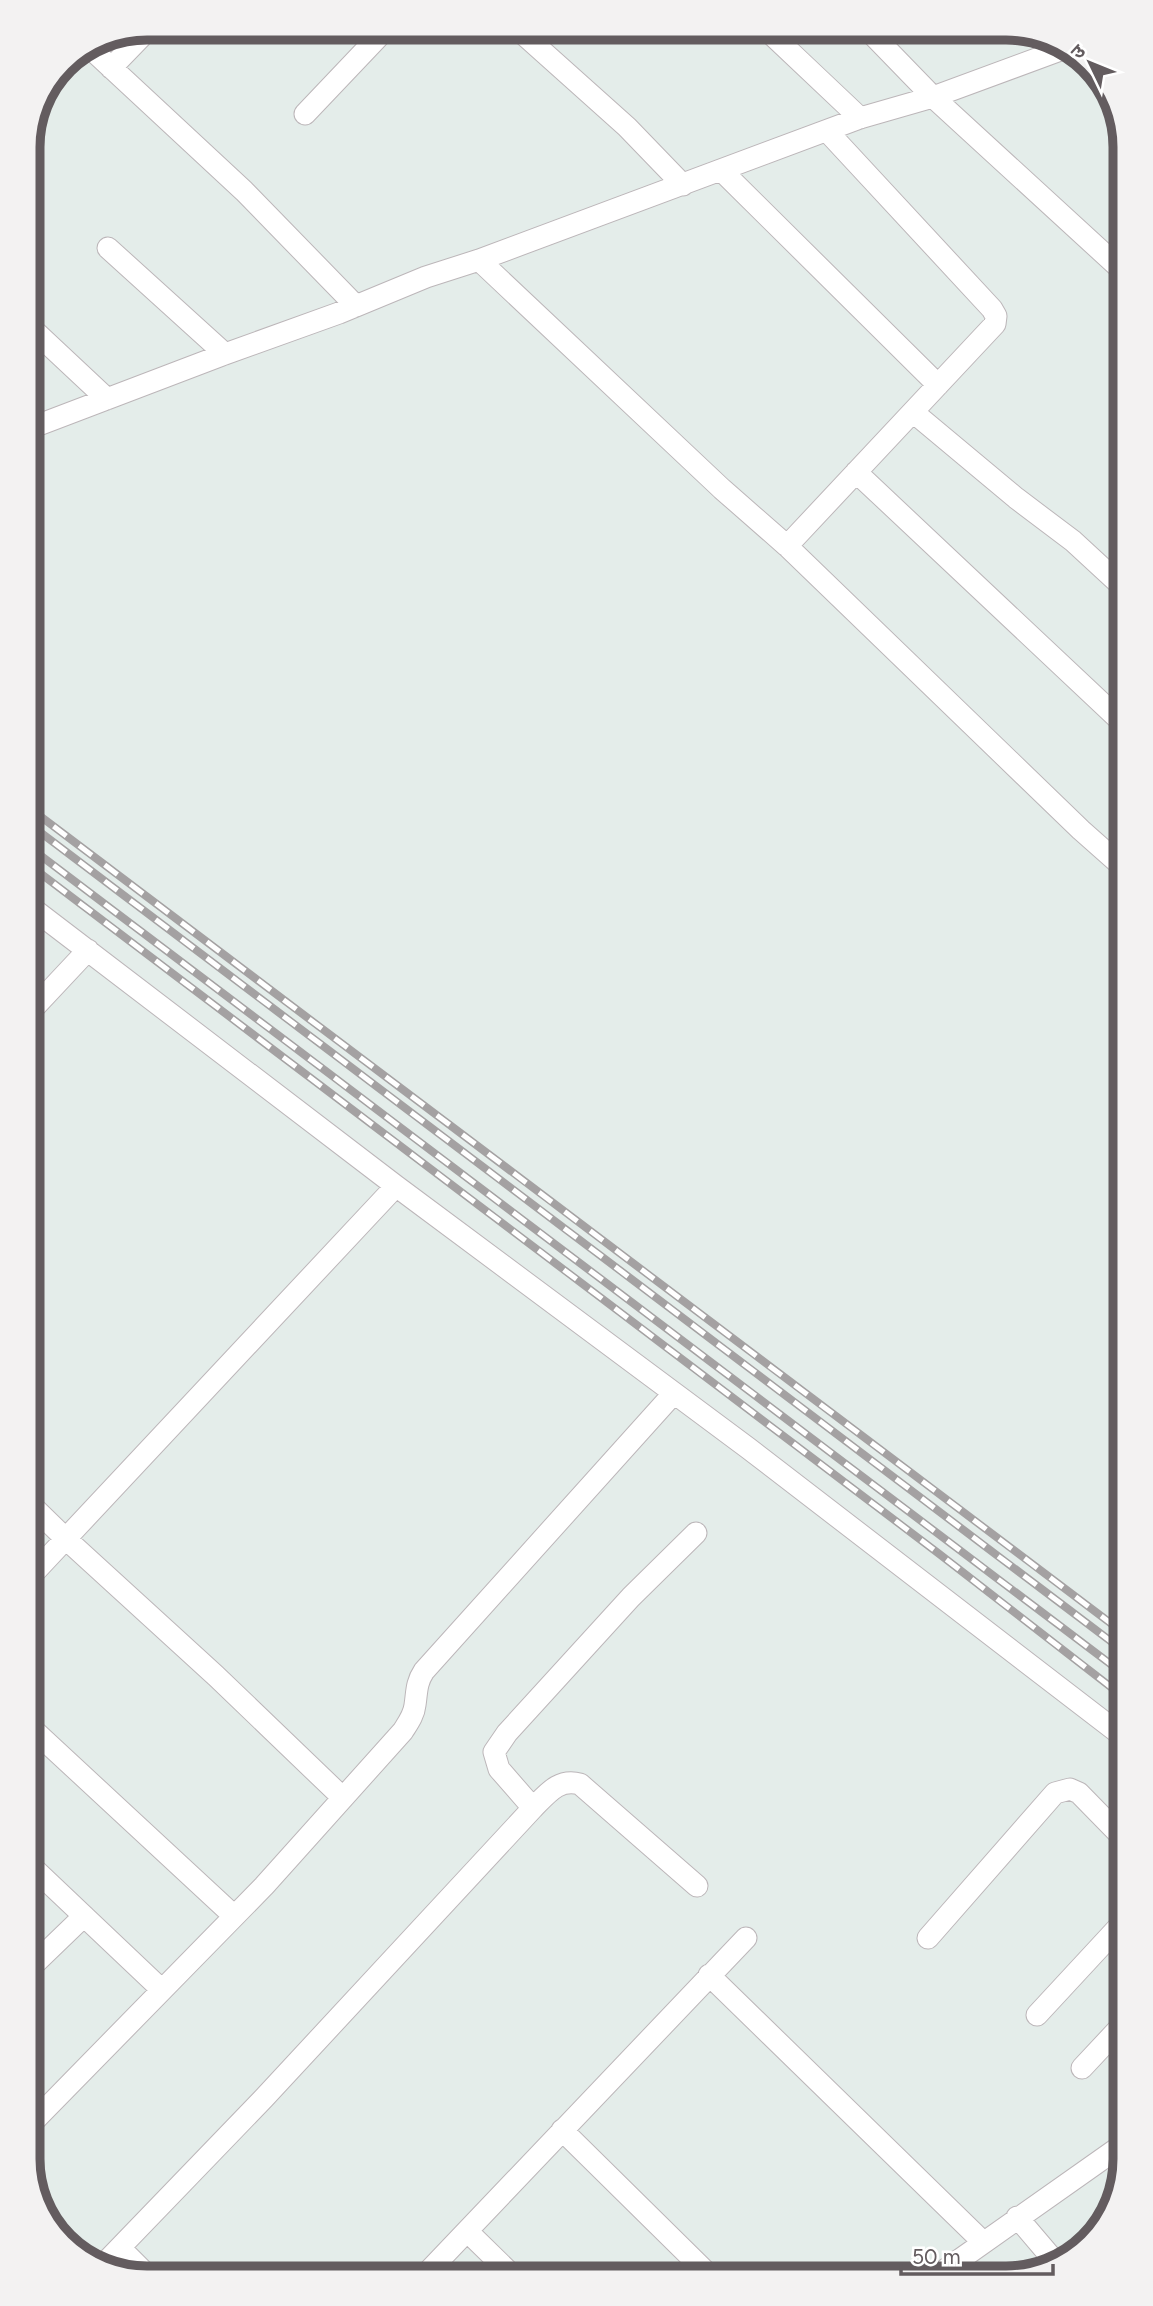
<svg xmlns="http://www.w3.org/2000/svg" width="1153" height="2306" font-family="Figtree,'Noto Sans Devanagari',sans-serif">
<rect width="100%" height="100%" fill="#e4edea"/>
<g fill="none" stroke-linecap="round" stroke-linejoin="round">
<g stroke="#bcb6b9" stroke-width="23">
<path id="minor" d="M868,30l65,67 192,176
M768,31l92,87
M522,33l105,94 56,58
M88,46l156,145 112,115
M111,68l30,-31
M305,114l76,-80
M722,171l216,214
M108,248l117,106
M479,260l243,229 65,57 294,284 44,39
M28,325l79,74
M913,412l103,86 57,43 52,48
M28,429l197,-75 114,-41 87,-36 53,-17 381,-142 73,-21 133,-49
M856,472l269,253
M787,546l208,-222 1,-8 -4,-7 -165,-178
M28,905l368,281 352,262 377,290
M28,1014l60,-64
M28,1502l38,37 150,137 127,122
M28,1579l368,-393
M28,1725l206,191
M533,1808l-34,-39 -5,-17 13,-19 124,-136 65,-64
M28,1863l134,127
M928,1938l127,-145 15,-4 9,4 46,47
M28,1970l56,-54
M709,1975l274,267
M1037,2015l88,-95
M1082,2068l43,-46
M28,2127l236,-241 139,-155c5,-8 11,-16 12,-26 2,-13 1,-22 9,-34l250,-278
M562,2130l144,142
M1017,2217l40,47
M467,2231l44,43
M120,2248l30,30
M103,2265l161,-167 269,-290c15,-15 26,-30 47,-24l117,102
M945,2270l180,-127
M425,2275l321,-337"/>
</g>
<use href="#minor" stroke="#fff" stroke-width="21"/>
<g stroke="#a4a1a2" stroke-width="8">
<path id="rail" d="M28,807l1097,827
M28,823l1097,829
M28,846l1097,829
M28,864l910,689 187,145"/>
</g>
<use href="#rail" stroke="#fff" stroke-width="5" stroke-dasharray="16" stroke-linecap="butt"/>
</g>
<path d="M0 0H1153V2306H0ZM147 40H1006A107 107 0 0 1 1113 147V2159A107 107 0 0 1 1006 2266H147A107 107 0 0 1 40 2159V147A107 107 0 0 1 147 40Z" fill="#f3f2f2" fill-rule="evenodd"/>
<path fill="none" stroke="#635c5f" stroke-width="9" d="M147 40H1006A107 107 0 0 1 1113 147V2159A107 107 0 0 1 1006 2266H147A107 107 0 0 1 40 2159V147A107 107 0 0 1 147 40Z"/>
<g transform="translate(1090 63) rotate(313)" stroke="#ffffff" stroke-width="5" paint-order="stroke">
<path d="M0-5L12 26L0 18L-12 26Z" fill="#635c5f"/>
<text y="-10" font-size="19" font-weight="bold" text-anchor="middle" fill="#635c5f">उ</text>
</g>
<path d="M901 2264v10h152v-10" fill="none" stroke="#635c5f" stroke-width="3.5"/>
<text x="912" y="2264" font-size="21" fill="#635c5f" stroke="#ffffff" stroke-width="5" paint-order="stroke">50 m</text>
</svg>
